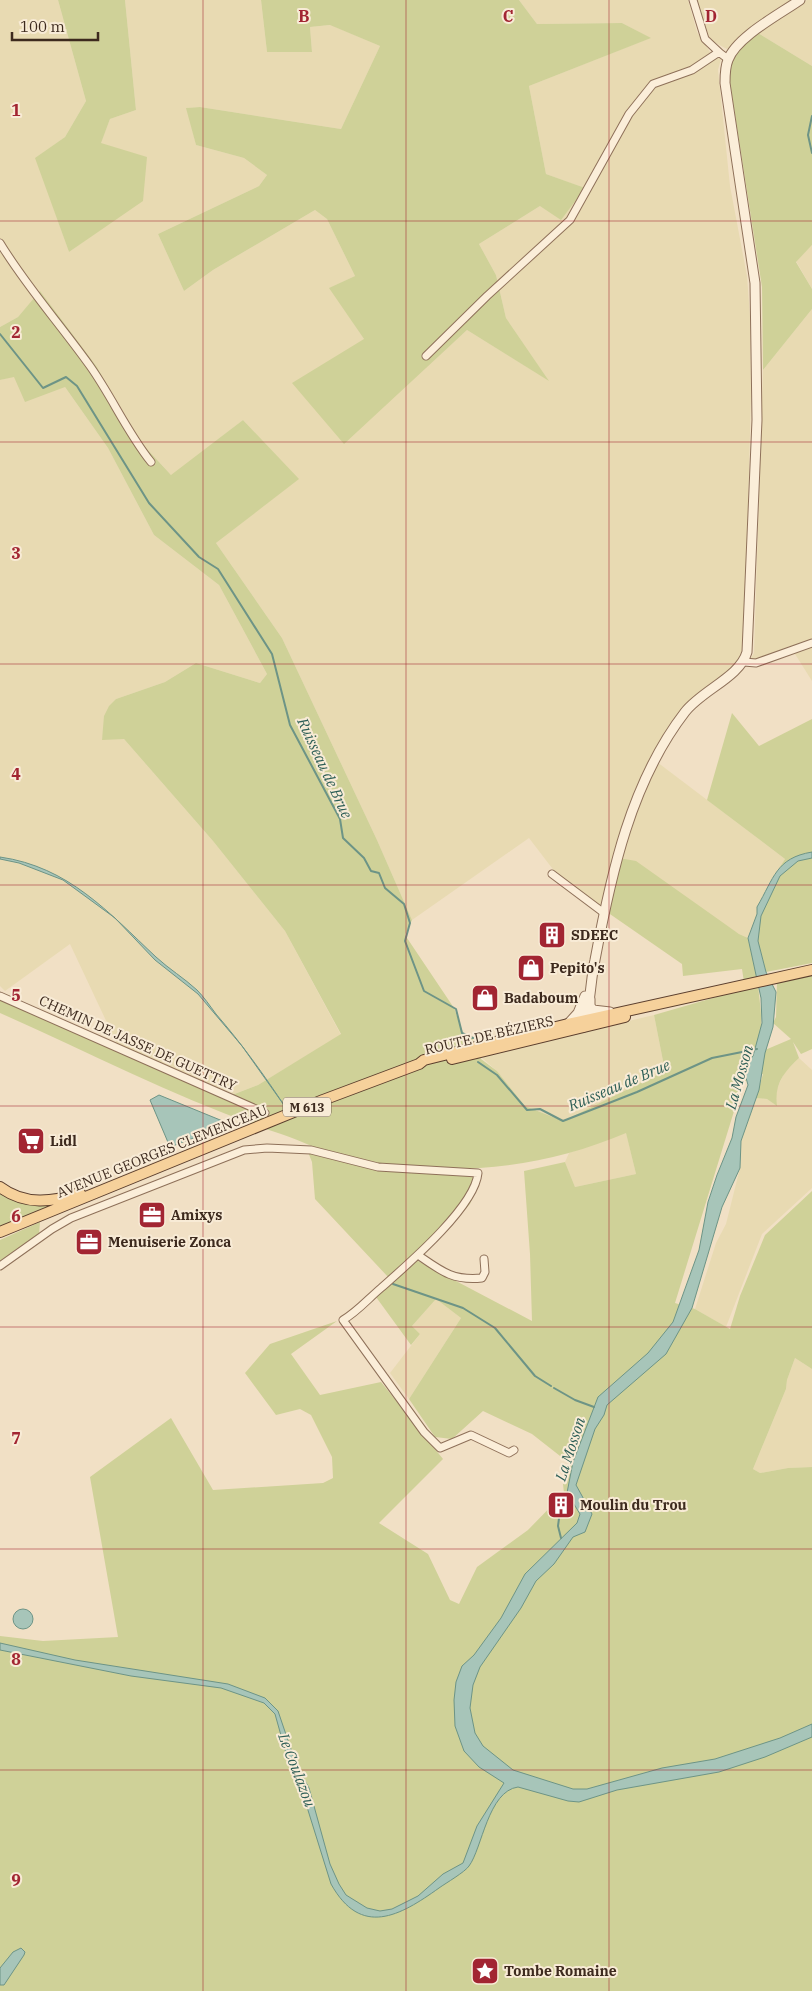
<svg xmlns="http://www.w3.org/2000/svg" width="812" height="1991" font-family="'IBM Plex Serif',serif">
<rect width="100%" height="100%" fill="#f1e0c5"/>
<path fill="#e8dab2" d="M0,0h58l28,101 -21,36 -29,21 33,94 32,-23 -1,-85 10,-25 26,-9 -11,-110h136l6,52 45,-1 -2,-24 21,-2 49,21 -39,83 -141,-22 -13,1 9,37 48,13 23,17 -8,11 -101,48 26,57 29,-21 102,-60 12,9 28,57 -25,12 34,51 44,44 59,-53 81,50 -42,-62 -10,-43 -17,-31 61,-38 44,-18 -38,-14 -17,-88 121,-48 -28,-15 -85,1 -18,-24h169l9,32 13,20 11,7 -3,11 12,116 17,90 3,41 1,79 -7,257 -14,18 -45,36 -53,100 -19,50 -13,55 -45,-40 -26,-34 -117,82 -35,-80 -95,-202 -66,-95 82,-64 -55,-59 -71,56 -36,-39 -39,-70 -57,-75 -22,25 -18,10z
M697,0h96l-66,49 -17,-9z
M807,0h5v66l-54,-33z
M812,245v44l-16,-28z
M812,309v372l-22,-35 -42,17 6,-10 9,-283z
M14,376l51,11 43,61 46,87 65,50 48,89 -7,9 -64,-20 -31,19 -49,17 -14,40h22l89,102 72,90 56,104 -83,50 -24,9 -117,-50 -47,-100 -65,47 -5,-5v-606z
M657,762l128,97 -17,29 -20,50 -9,-4 -120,-76z
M654,1015l11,56 -102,50 -38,-15 -28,-35 -17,-15z
M799,1058l13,12v118l-50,46 -36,93 -31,-18 21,-66 10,-19 14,-56 1,-27 15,-43 11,1 9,6 -1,-12 10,-22z
M626,1132l10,42 -61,13 -10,-25 4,-9z
M436,1299l25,19 -52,81 -19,-26 30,-39 -8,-8z
M795,1358l17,11v98l-24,1 -28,5 -7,-4 33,-80 1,-9z"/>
<path fill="#cfd198" d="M58,0h67l11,110 -26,9 -9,24 46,14 -4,44 -74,51 -34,-94 30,-21 21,-36z
M261,0h258l18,24 85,-1 29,15 -122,48 17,88 39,14 -24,32 -21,-14 -61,38 17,31 10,43 43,63 -82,-51 -123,114 -52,-61 72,-44 -35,-51 26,-12 -28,-57 -12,-9 -102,60 -29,21 -26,-57 101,-48 8,-11 -23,-17 -48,-13 -10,-37 14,-1 141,22 39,-83 -50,-21 -20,2 2,25h-45z
M758,33l54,33v179l-16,17 16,27v20l-49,61 -1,-83 -34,-217c6,-18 15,-26 30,-37z
M40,291l57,76 39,70 35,38 72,-55 56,59 -83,64 66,95 95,202 35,80 -7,15 49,73 10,27 8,3 9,21 16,12 28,35 38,15 102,-50 -11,-56 104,-30c2,24 10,55 -10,72l43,-18 -18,-16 3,-6 1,-35 35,-7v74l-11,5 -8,-12 6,16c-15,14 -25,26 -22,48l-10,-7 -11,-1 7,-24 -20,8 -68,221 20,6 35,20 10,-33 25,-61 47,-44v178l-17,-11 -8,22 -1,9 -33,80 7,4 28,-5 24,-1v524h-812v-355l43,5 75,-4 -28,-160 81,-59 42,72 110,-7 10,-5 -1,-21 -21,-42 -11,-6 -24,6 -31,-42 25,-29 67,-23 -46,33 29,41 61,-13 62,77 -64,64 49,31 22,46 9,4 18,-37 51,-37 36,-37 -1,-9 6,-21 -37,-29 -49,-23 -31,28 -17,-2 -26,-38 52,-81 -25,-19 -24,27 8,8 -9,11 -35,-48 41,-36 -8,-1 -20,18 -74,-79 -3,-37 -4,-10 71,19 102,5 -11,28 -52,57 114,60 -2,-67 -6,-83 41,-9 10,25 61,-13 -10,-41c-89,38 -188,46 -281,24 -23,-5 -43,-16 -64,-23 -97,-32 -188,-80 -281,-121v-15l224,100 34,-13 83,-51 -56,-103 -72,-90 -89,-102 -22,1 2,-24 5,-10 7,-7 49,-17 31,-19 64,20 7,-9 -48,-89 -65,-50 -46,-87 -43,-61 -40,15 -11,-25 -14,3v-53l18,-10z
M732,713l27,33 53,-27v244l-46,9c-2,-10 -7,-21 -8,-31 -2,-26 13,-61 27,-82l-78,-59z
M619,858l17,3 103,73 9,4 9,40 -13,4 -2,-13 -59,7 -1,-12 -75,-52z
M0,1191l55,12 1,3 -56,22z
M40,1222l-1,12 -39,27v-21z"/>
<path fill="#a7c5b9" stroke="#6d9486" d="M812,852v6l-14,3 -18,15 -19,40 -3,25 8,31 10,20 -3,35 -8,26 -6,37 -18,51 -1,27 -18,39 -30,101 -26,46 -59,51 -3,10 -9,14 -19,56 16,29 -7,18 -12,5 -19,27 -18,17 -15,27 -41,59 -7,18 -3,23 5,25 8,13 30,24 60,19h14l75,-21 53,-9 65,-21 32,-14v13l-47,20 -46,15 -102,18 -38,12 -11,-1 -50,-14c-30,4 -36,62 -49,79 -4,6 -23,17 -30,22 -39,28 -78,50 -108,-4l-29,-93 -13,-27 -14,-50 -11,-11 -43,-15 -90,-12 -131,-26v-7l75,17 153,24 37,14 13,13 18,53 13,24 21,76 9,20 7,11 21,13 13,3 12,-2 26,-13 25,-22 20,-11 14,-37 27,-43 -25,-16 -15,-16 -9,-25 -1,-26 2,-18 6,-16 12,-11 27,-37 24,-44 52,-51 3,-9 -8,-13 -6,-3 7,-36 25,-65 50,-44 25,-31 26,-72 9,-48 9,-27 15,-37 4,-21 12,-32 -3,-11 2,-11 6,-7 9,-33 -1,-25 -13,-60 9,-24v-7c17,-29 19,-49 55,-55z
M0,857c69,10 108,55 156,100 13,12 28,21 41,33 7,7 13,16 19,24 26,30 48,61 70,94l-44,-62 -44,-52 -43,-34 -40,-42 -52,-38 -44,-17 -19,-4z
M159,1095l71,29 -60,23 -20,-47z
M13 1619a10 10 0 1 1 20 0a10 10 0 1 1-20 0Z
M21,1948l4,4 -1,3 -20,30h-4v-17l13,-16z"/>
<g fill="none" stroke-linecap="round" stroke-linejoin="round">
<path stroke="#6d9486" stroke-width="2" d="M812,116l-4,19 4,18
M0,334l43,54 23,-11 11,9 72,117 50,54 19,12 54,85 18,71 50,94 3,19 21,20 7,13 8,2 6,15 19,16 6,19 -5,18 19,50 32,18 6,24 11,5
M478,1062l19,13 30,35 13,-1 23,12 74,-29 75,-34 45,-9
M393,1284l70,24 32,20 40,48 16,10
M554,1388l21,12 19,7
M560,1511l-2,15 3,12"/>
<g stroke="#8e7059" stroke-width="9">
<path id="minor" d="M693,0l12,39 15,14
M0,243c26,43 60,81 90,123 22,31 37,66 61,96
M426,356l61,-60 83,-76 59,-106 24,-30 39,-14 24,-16 4,-1 8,6
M744,662l12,1 56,-20
M552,874l52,39
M0,996l265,117
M418,1255c23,16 35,26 64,23l3,-6 -1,-13
M0,1266l52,-37 19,-11 173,-68 23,-2 44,2 67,17 100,6c-3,34 -71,92 -97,115 -13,11 -24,24 -38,32l81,112 16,16 31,-13 38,18 5,-3"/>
</g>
<g stroke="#8e7059" stroke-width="11">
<path id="tertiary" d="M590,999v7l3,4 17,2
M568,1024l10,-11 7,-17
M584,1027c-1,-6 1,-9 3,-15 4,-17 4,-35 8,-52 16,-86 36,-178 90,-248 17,-22 55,-35 62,-60l10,-232 -2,-137 -30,-200c0,-8 0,-16 3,-23 8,-23 52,-46 72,-60"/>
</g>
<g stroke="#5c3f2e" stroke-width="12">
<path id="primary" d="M452,1059l173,-42
M0,1187c25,19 53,15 80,6
M0,1232l323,-132 96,-36 5,-4 144,-36 244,-54"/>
</g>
<use href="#minor" stroke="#fbeed9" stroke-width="7"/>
<use href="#tertiary" stroke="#fbeed9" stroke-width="9"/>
<use href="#primary" stroke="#f6d19b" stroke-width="10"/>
</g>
<path fill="none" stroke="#a22532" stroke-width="1" stroke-opacity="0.55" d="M203,0v1991M406,0v1991M609,0v1991M0,221h812M0,442h812M0,664h812M0,885h812M0,1106h812M0,1327h812M0,1549h812M0,1770h812"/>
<defs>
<g id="building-square" transform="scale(1.4375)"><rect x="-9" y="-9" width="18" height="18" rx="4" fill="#a22532" stroke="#f8ebd6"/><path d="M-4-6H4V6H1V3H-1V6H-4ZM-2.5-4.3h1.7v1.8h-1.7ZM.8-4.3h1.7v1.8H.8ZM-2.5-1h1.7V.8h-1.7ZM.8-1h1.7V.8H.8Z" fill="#fff"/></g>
<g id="shop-square" transform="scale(1.4375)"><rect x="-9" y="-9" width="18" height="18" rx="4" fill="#a22532" stroke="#f8ebd6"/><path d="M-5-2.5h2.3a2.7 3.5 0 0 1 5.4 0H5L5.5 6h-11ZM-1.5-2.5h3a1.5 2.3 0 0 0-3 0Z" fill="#fff"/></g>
<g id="supermarket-square" transform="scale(1.4375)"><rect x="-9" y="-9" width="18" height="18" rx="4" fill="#a22532" stroke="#f8ebd6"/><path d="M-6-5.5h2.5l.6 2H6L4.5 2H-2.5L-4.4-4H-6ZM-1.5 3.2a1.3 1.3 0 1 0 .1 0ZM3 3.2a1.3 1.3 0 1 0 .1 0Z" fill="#fff"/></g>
<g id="office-square" transform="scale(1.4375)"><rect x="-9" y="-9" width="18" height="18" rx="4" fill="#a22532" stroke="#f8ebd6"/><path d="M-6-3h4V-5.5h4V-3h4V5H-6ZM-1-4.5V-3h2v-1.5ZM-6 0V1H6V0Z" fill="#fff"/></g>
<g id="sight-square" transform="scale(1.4375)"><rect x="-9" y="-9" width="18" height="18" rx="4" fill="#a22532" stroke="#f8ebd6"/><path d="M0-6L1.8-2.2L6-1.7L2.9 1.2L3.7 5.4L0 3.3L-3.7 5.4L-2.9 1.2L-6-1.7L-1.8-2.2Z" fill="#fff"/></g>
</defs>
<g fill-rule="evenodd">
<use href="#building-square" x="552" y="935"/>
<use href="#shop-square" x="531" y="968"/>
<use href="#shop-square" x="485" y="998"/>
<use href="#supermarket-square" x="31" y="1141"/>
<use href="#office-square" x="152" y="1215"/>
<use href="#office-square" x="89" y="1242"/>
<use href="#building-square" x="561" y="1505"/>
<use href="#sight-square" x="485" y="1971"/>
</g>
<g text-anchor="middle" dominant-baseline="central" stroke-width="4" stroke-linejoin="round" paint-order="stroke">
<rect fill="#f8ebd6" stroke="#756455" stroke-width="1" x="283" y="1097.5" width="48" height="19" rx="4"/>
<g font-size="12" font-weight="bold" fill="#3d2a1e">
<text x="307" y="1107">M 613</text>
</g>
<g font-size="14" font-weight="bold" fill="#3d2a1e" stroke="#f8ebd6" text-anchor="start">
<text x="571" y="935">SDEEC</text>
<text x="550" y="968">Pepito's</text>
<text x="504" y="998">Badaboum</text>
<text x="50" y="1141">Lidl</text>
<text x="171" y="1215">Amixys</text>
<text x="108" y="1242">Menuiserie Zonca</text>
<text x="580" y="1505">Moulin du Trou</text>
<text x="504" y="1971">Tombe Romaine</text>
</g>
<g font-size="14" fill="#3d2a1e" stroke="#f8ebd6">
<text transform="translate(489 1035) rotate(-13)">ROUTE DE BÉZIERS</text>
<text transform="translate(138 1043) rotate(24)">CHEMIN DE JASSE DE GUETTRY</text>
<text transform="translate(162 1151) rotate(-22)">AVENUE GEORGES CLEMENCEAU</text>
</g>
<g font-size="15" font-style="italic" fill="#2d5e56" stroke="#f8ebd6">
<text transform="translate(325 768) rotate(65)">Ruisseau de Brue</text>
<text transform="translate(739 1077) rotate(-74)">La Mosson</text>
<text transform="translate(619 1085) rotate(-23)">Ruisseau de Brue</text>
<text transform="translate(570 1449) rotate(-72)">La Mosson</text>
<text transform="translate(297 1770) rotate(69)">Le Coulazou</text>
</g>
</g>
<g font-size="16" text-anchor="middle" font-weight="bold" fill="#a22532" stroke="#f8ebd6" stroke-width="4" stroke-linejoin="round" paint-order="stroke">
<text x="304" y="22">B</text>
<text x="508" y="22">C</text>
<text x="711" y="22">D</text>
<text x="16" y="116">1</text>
<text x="16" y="338">2</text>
<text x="16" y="559">3</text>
<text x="16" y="780">4</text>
<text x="16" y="1001">5</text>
<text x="16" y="1222">6</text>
<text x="16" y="1444">7</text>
<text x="16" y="1665">8</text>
<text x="16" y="1886">9</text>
</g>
<path d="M12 32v8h86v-8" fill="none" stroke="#3d2a1e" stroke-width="2.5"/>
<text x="20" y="32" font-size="15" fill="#3d2a1e" stroke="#f8ebd6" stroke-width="4" paint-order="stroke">100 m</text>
</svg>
